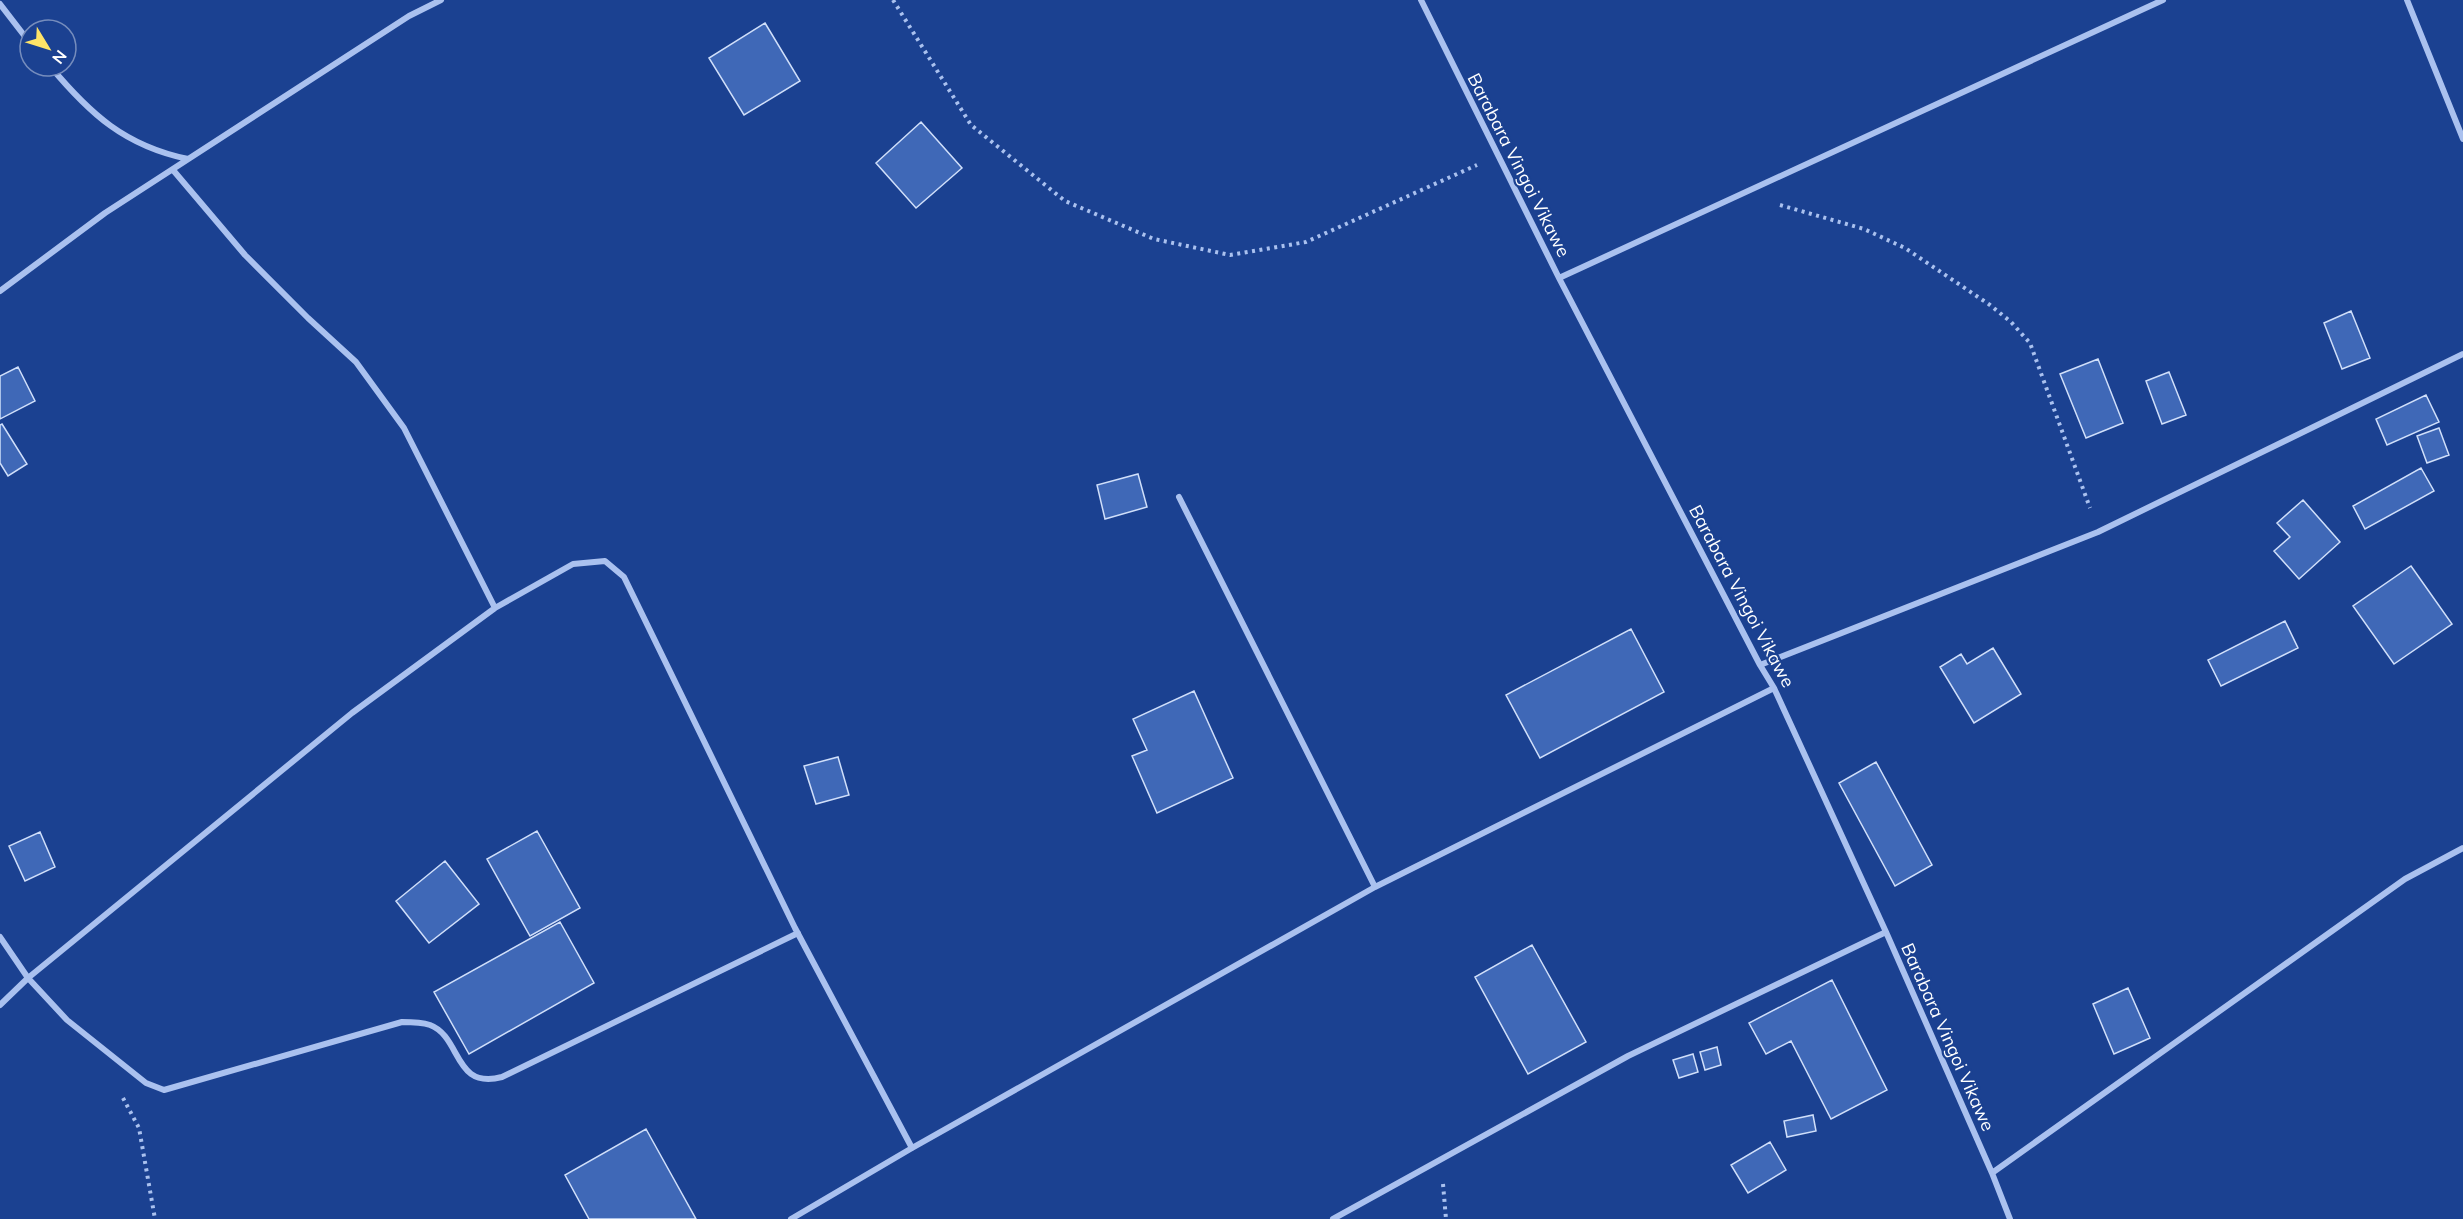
<svg xmlns="http://www.w3.org/2000/svg" width="2463" height="1219" font-family="Mulish,sans-serif">
<rect width="100%" height="100%" fill="#1b4191"/>
<path fill="#3f68b7" stroke="#d0dffa" stroke-width="1.5" d="M765,23l35,58 -56,34 -35,-57z
M921,122l41,46 -46,40 -40,-45z
M2351,311l19,47 -28,11 -18,-46z
M2098,359l25,64 -37,15 -26,-64z
M18,367l17,34 -35,18v-43z
M2169,372l17,43 -24,9 -16,-43z
M2426,395l13,27 -52,23 -11,-26z
M2,424l25,40 -19,12 -8,-13v-38z
M2439,428l10,27 -22,8 -10,-27z
M2421,468l13,23 -69,38 -12,-23z
M1138,474l9,33 -42,12 -8,-34z
M2303,500l37,42 -41,37 -25,-28 16,-14 -13,-14z
M2411,566l41,58 -58,40 -41,-58z
M2285,621l13,27 -77,38 -13,-26z
M1631,629l33,63 -124,66 -34,-63z
M1993,648l28,46 -47,29 -34,-56 21,-13 6,10z
M1194,691l39,87 -76,35 -25,-57 15,-6 -14,-31z
M838,757l11,38 -33,9 -12,-38z
M1876,762l56,103 -37,21 -56,-103z
M537,831l43,77 -50,28 -43,-77z
M40,832l15,35 -30,14 -16,-35z
M445,861l34,43 -50,39 -33,-42z
M560,922l34,61 -125,71 -35,-62z
M1532,945l54,97 -58,32 -53,-97z
M1832,980l55,110 -56,29 -40,-78 -25,13 -17,-31z
M2128,988l22,50 -36,16 -21,-50z
M1717,1047l4,18 -16,5 -5,-18z
M1693,1054l5,18 -19,6 -6,-18z
M1813,1115l3,16 -29,6 -3,-16z
M646,1129l50,90h-107l-24,-44z
M1770,1142l16,28 -38,23 -17,-28z"/>
<g fill="none" stroke-linecap="round" stroke-linejoin="round">
<path stroke="#aac1ef" stroke-width="4" stroke-dasharray="3 4.5" stroke-linecap="butt" d="M893,0l78,125 94,76 89,38 76,16 76,-13 171,-77
M1780,205l84,24 41,19 85,57 21,17 19,21 60,165
M123,1098l16,30 16,91
M1443,1184l3,35"/>
<path stroke="#aac1ef" stroke-width="6" d="M1421,0l138,278 201,387 14,23 112,244 106,241 18,46
M2407,0l56,139
M0,4l30,39
M50,66c40,48 75,80 138,93
M173,170l72,85 63,63 48,44 48,66 91,180
M1559,278l604,-278
M0,291l105,-78 304,-197 32,-16
M1179,497l196,390
M1760,665l338,-133 365,-178
M0,937l28,41 39,42 79,63 18,7 238,-68c9,0 19,0 28,3 32,12 23,65 72,52l296,-144
M0,1005l28,-27 324,-265 143,-105 78,-44 32,-3 19,16 171,351 117,220
M1992,1173l413,-294 58,-31
M791,1219l121,-71 463,-261 399,-199
M1333,1219l295,-163 258,-124"/>
</g>
<g text-anchor="middle" dominant-baseline="central" stroke-width="4.5" stroke-linejoin="round" paint-order="stroke">
<g font-size="18" fill="#fff" stroke="#1b4191">
<text transform="translate(1519 165) rotate(63)">Barabara Vingoi Vikawe</text>
<text transform="translate(1742 596) rotate(62)">Barabara Vingoi Vikawe</text>
<text transform="translate(1948 1037) rotate(66)">Barabara Vingoi Vikawe</text>
</g>
</g>
<g transform="translate(48 48) rotate(128)"><circle r="28" fill="#1b4191" stroke="#768dbd" stroke-width="1.5"/>
<path d="M0-4.5L10 22L0 15L-10 22Z" fill="#ffe468"/>
<text y="-9" font-size="16" font-weight="bold" text-anchor="middle" fill="#ffffff">N</text>
</g>
</svg>
